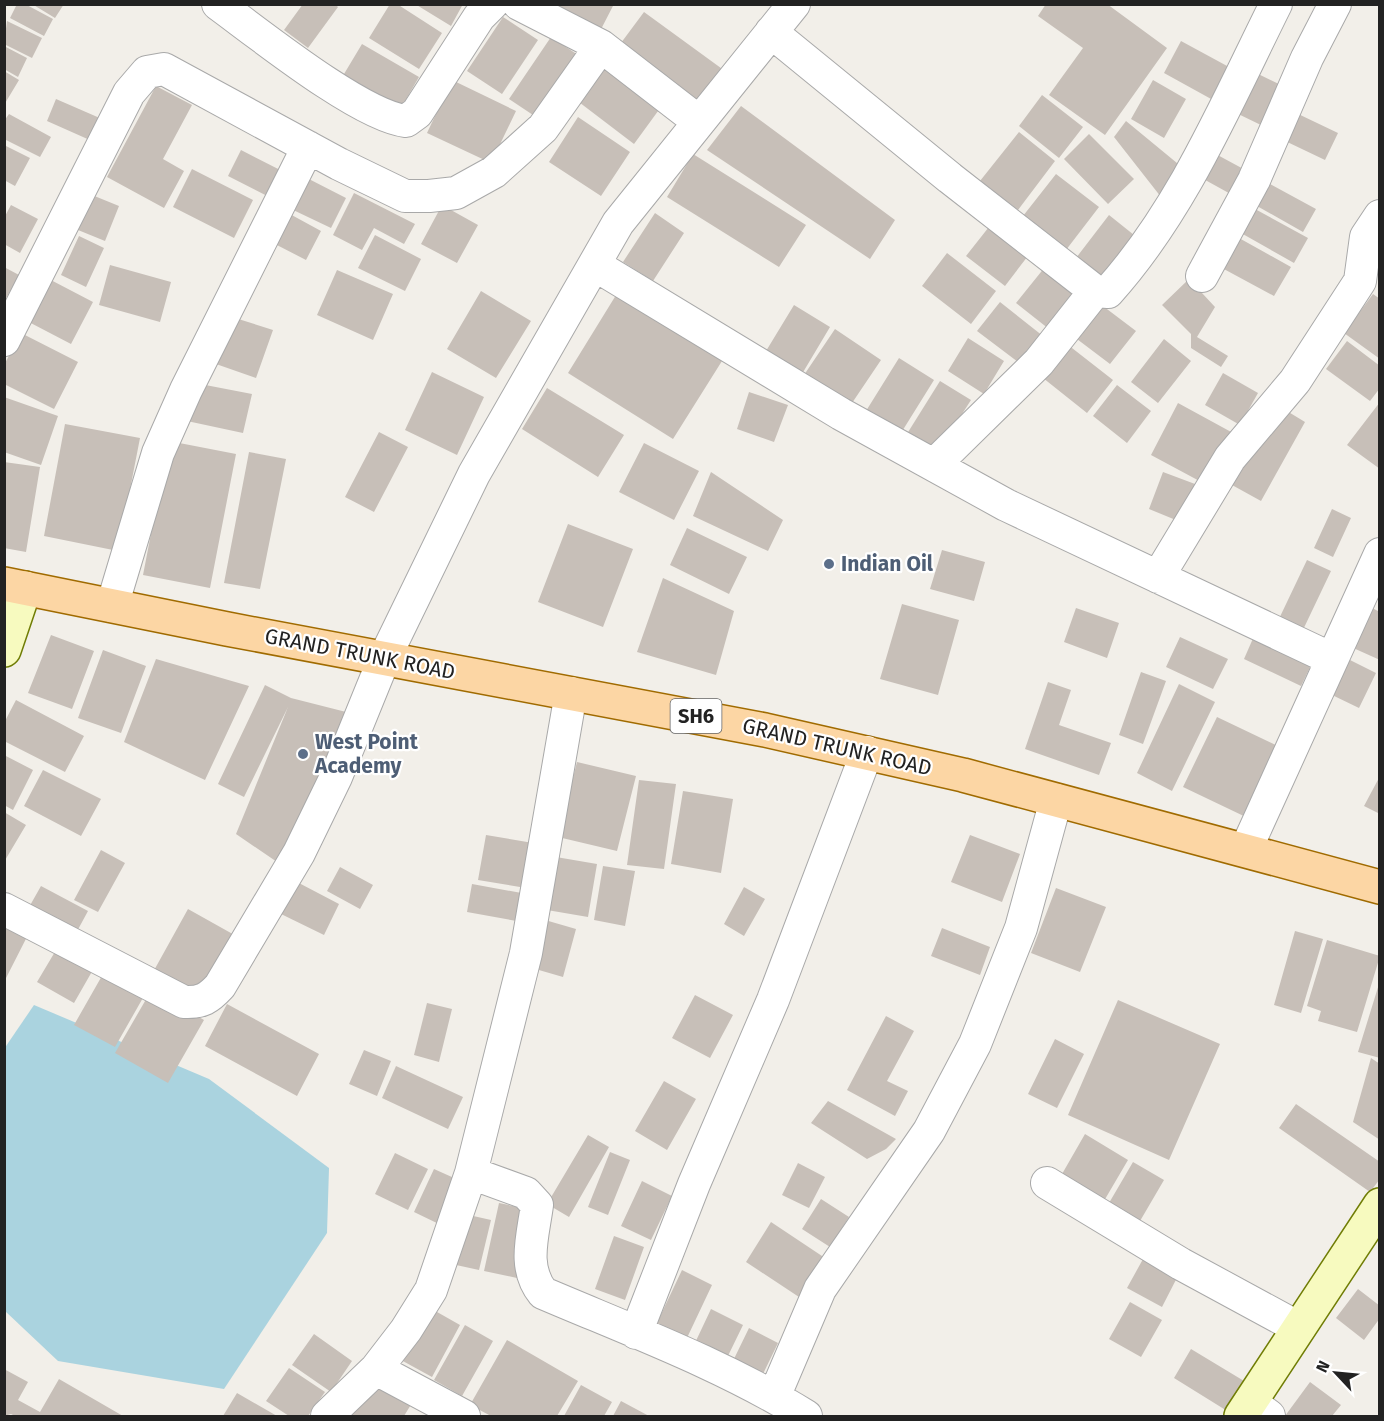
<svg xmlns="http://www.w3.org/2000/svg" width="1384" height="1421" font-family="'Fira Sans',sans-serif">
<rect width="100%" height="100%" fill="#f2efe9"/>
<path fill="#aad3df" d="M34,1005l175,74 120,89 -2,65 -103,156 -166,-28 -53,-50 -1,-262z"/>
<path fill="#c7bfb8" d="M17,4h8l28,15 -9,17 -34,-18z
M32,4h32l-9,14z
M303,4h32l3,3 -30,41 -24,-18z
M390,4h7l45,29 -23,36 -50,-31z
M415,4h48l-12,22z
M561,4h53l-17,33 -42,-22z
M1046,4h61l60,44 -62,87 -56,-40 34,-47 -45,-32z
M644,12l81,59 -29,39 -81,-59z
M503,17l35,23 -36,54 -35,-23z
M7,21l35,17 -10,20 -28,-14z
M551,37l33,22 -42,62 -33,-22z
M1181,41l59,32 -18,32 -58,-32z
M362,44l57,33 -21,36 -57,-34z
M4,46l23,12 -9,19 -14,-8z
M598,60l63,47 -27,37 -63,-48z
M4,71l15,9 -15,25z
M1252,71l31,15 -20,40 -31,-15z
M452,80l64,31 -25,52 -64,-30z
M1153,80l33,19 -22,39 -33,-19z
M156,86l36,19 -29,54 21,12 -20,37 -57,-31z
M1042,95l41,32 -24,31 -40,-32z
M56,99l46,20 -10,22 -45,-20z
M741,106l154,114 -25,39 -163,-109z
M1294,112l44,21 -13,27 -44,-21z
M9,114l42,23 -11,20 -36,-18v-18z
M578,117l52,35 -29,44 -52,-34z
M1126,121l57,47 -22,29 -47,-60z
M1019,132l36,29 -37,49 -38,-29z
M1089,134l45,45 -26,25 -44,-45z
M4,145l26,13 -15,28 -11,-6z
M241,150l49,25 -13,26 -49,-25z
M1212,152l37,20 -13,25 -38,-21z
M693,154l113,71 -27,42 -112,-70z
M192,169l61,31 -19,38 -61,-31z
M1056,174l43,33 -33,43 -43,-34z
M305,177l41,21 -15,30 -42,-20z
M1270,184l46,25 -13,23 -46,-26z
M354,193l61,31 -11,20 -30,-16 -12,22 -29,-15z
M92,195l27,11 -14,35 -27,-11z
M11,205l27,14 -18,34 -16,-9v-26z
M442,205l36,20 -21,38 -36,-19z
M1255,209l53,29 -14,25 -53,-30z
M288,213l33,18 -15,29 -33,-17z
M655,213l29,20 -31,48 -30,-19z
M1109,215l35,28 -33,42 -35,-27z
M996,218l38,30 -29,38 -39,-30z
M375,235l46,24 -16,32 -47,-23z
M79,236l25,12 -18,39 -25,-12z
M1239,238l52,29 -17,29 -52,-28z
M947,253l49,38 -25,33 -49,-38z
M1049,262l37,29 -32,42 -38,-30z
M110,265l61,17 -11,40 -61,-17z
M4,267l15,8 -15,27z
M337,270l56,24 -20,46 -56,-25z
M47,278l46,24 -22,42 -46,-24z
M1189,279l26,28 -18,30 31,19 -7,11 -30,-19v-14l-29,-29z
M621,287l106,66 -54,86 -105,-66z
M481,291l50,30 -35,57 -49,-29z
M1373,294l7,5v60l-36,-26z
M1095,300l41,31 -26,33 -41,-31z
M1000,302l48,38 -22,28 -49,-37z
M794,305l36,22 -31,52 -36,-23z
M232,317l41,13 -17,48 -40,-14z
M835,329l46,31 -31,46 -46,-31z
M21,333l57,29 -24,47 -50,-25v-19z
M968,338l36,23 -20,33 -36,-23z
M1164,339l27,22 -33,42 -27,-21z
M1063,341l50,39 -26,33 -49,-39z
M1347,341l33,25v22l-10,13 -44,-32z
M899,358l35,22 -33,53 -35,-22z
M432,372l52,25 -27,58 -52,-25z
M1223,373l35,20 -18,32 -35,-20z
M940,381l31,19 -36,56 -30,-19z
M195,383l57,11 -9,39 -56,-12z
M1117,385l34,26 -24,32 -34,-27z
M547,388l77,47 -26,42 -76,-48z
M749,392l39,13 -14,37 -37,-13z
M4,397l54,19 -17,49 -37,-13z
M1380,402v67l-33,-24z
M1178,403l55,30 -28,51 -54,-29z
M1277,405l28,17 -44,79 -29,-16z
M65,424l75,14 -22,113 -74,-15z
M379,432l29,15 -34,65 -29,-15z
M169,441l67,13 -26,134 -67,-13z
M644,443l55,28 -25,49 -55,-28z
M249,452l37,7 -26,130 -36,-6z
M4,462l36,5 -14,85 -22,-4z
M711,472l72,48 -15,31 -75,-35z
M1163,472l40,15 -15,38 -39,-16z
M1332,509l19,9 -18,39 -19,-9z
M568,524l65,25 -30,78 -65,-25z
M687,528l60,29 -18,37 -59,-29z
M942,550l43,12 -11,39 -44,-12z
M1307,560l24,11 -30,63 -24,-11z
M663,578l71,33 -18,64 -79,-23z
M902,604l57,16 -21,75 -58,-16z
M1370,607l10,5v48l-29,-13z
M1076,608l43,15 -12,35 -43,-16z
M1258,627l58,28 -15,31 -57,-27z
M51,635l43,16 -22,58 -44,-16z
M1180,637l48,22 -15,30 -47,-22z
M103,650l43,16 -25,67 -43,-15z
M156,659l93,27 -44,94 -81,-38z
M1348,659l28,14 -17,35 -29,-14z
M1141,672l25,9 -23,63 -24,-9z
M1048,682l23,8 -12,35 52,18 -12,32 -74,-26z
M1179,684l36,18 -43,89 -35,-18z
M265,685l26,13 63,16 -74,150 -44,-30 52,-127 -44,90 -26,-13z
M16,700l68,36 -19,36 -61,-31v-18z
M1217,717l67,32 -34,70 -67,-32z
M4,755l29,15 -20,40 -9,-5z
M577,762l59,14 -19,75 -59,-14z
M43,770l58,29 -20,37 -57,-30z
M1380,776v38l-16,-8z
M639,780l37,4 -12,85 -37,-4z
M683,791l50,8 -12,74 -50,-9z
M4,812l22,13 -22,37z
M486,835l47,8 -7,45 -48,-8z
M970,835l50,19 -18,48 -51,-20z
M101,850l24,13 -27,49 -24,-12z
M556,857l41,7 -9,53 -41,-7z
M603,866l32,5 -10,55 -31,-6z
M340,867l33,18 -13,24 -33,-18z
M297,882l42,22 -15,31 -43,-21z
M472,884l55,10 -5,28 -55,-10z
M41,886l47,25 -13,24 -47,-26z
M744,887l21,12 -21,37 -20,-12z
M1056,888l50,19 -26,65 -49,-19z
M188,909l50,28 -36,64 -50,-27z
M4,910l29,15 -29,57z
M545,920l31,9 -13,48 -31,-9z
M942,928l48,19 -10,28 -49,-19z
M1295,931l28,8 -22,74 -27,-8z
M62,940l36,21 -24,42 -37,-21z
M1327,940l53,16 -23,76 -39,-11 3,-10 -14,-5z
M107,967l41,22 -33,58 -41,-22z
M1379,984h1v74l-22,-6z
M152,989l52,31 -36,63 -53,-30z
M695,995l38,20 -23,43 -38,-20z
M1118,1000l102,44 -51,116 -101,-45z
M427,1003l25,6 -13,53 -25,-7z
M227,1004l92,50 -22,42 -92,-50z
M886,1016l28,15 -27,50 21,10 -13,25 -48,-26z
M1055,1039l29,15 -27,54 -29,-14z
M364,1050l27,11 -14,35 -28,-12z
M1371,1058l9,6v76l-27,-18z
M396,1066l67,31 -15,32 -66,-31z
M664,1081l32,18 -29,51 -32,-19z
M828,1101l68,38 -10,10 -19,10 -56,-36z
M1296,1104l84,58v17l-10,13 -91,-64z
M1085,1134l43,26 -27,46 -43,-25z
M588,1135l21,12 -40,70 -22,-13z
M610,1152l20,8 -22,55 -20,-8z
M395,1153l33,16 -20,41 -33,-16z
M1133,1162l31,18 -31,53 -31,-18z
M798,1163l27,14 -16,31 -27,-13z
M434,1169l29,13 -20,44 -29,-14z
M642,1181l30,15 -21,44 -30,-14z
M821,1199l28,18 -19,30 -28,-18z
M499,1203l33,7 -15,68 -33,-7z
M460,1213l31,7 -12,50 -32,-7z
M771,1222l54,36 -26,39 -53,-35z
M614,1236l30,11 -19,53 -30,-11z
M1148,1250l34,18 -20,39 -35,-19z
M682,1270l30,15 -26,55 -30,-15z
M1358,1289l22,17v12l-16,22 -28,-22z
M1130,1302l32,18 -21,37 -32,-18z
M430,1308l30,17 -28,52 -31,-17z
M711,1309l32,16 -17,35 -32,-15z
M465,1325l28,16 -31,55 -28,-16z
M749,1328l29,15 -17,35 -29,-15z
M314,1334l38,27 -21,31 -39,-27z
M507,1340l71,41 -21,35h-66l-21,-11z
M1191,1349l58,35 -17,30 -58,-36z
M289,1368l36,24 -17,24h-19l-23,-15z
M4,1369l24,13 -10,18 22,12 19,-33 64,37h-108l-4,-2 -7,2z
M378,1379l37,19 -11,18h-59z
M1310,1382l31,23 -9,11h-47z
M581,1385l31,17 -8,14h-40z
M237,1393l40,23h-54z
M621,1401l28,15h-36z"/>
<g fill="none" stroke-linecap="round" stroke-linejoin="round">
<g stroke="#a9a9a9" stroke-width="34">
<path id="street" d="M218,4c41,30 143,112 188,117l11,-8 62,-96 13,-13
M519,4l82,42 97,75
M771,32l179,146 145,113
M595,265l246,149 165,91 326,154
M1202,276l52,-96 53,-122 28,-54
M4,340l125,-247 18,-21 17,-3 175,95 66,32h24l27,-3 38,-21 49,-44 58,-82
M934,465l105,-103 56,-71 13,1c74,-82 119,-190 168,-288
M1158,577l72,-119 65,-77 65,-100 6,-44 14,-21
M112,606l46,-153 28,-63 122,-243
M1246,849l134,-295
M4,909l180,93c18,1 25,-4 36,-16l79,-133 37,-76 48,-118 90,-185 144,-251 176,-219
M471,1173l55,20 11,12c-4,31 -15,62 6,88 89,38 181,72 263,123
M1047,1183l134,81 118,64
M636,1333l58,-149 79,-184 94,-248
M376,1369l88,47
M774,1397l46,-108 109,-158 46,-87 46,-116 35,-128
M1250,1402l19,14
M327,1416l49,-47 30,-39 25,-40 40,-117 55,-220 45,-260"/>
</g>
<g stroke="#707d05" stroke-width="36">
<path id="secondary" d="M4,650l21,-62
M1241,1416l139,-211"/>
</g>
<g stroke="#a06b00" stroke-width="36">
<path id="primary" d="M4,584l223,45 538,101 198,45 417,112"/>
</g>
<use href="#street" stroke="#fff" stroke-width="32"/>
<use href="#secondary" stroke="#f7fabf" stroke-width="33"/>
<use href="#primary" stroke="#fcd6a4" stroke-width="33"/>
</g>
<g fill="#5c6f8a" stroke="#fff" stroke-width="2">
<circle cx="829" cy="564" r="6"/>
<circle cx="303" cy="754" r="6"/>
</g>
<g text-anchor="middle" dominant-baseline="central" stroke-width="4.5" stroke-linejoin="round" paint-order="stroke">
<rect fill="#fff" stroke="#646464" stroke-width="1.5" x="670.5" y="699" width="51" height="34" rx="4.5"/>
<g font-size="20" font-weight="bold" fill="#222">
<text x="696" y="716">SH6</text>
</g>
<g font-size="21" font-weight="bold" fill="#4e5e75" stroke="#fff" text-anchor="start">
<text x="841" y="564">Indian Oil</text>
<text x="315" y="742">West Point<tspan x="315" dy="24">Academy</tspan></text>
</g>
<g font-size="21" fill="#222" stroke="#fff">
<text transform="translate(360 654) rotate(11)">GRAND TRUNK ROAD</text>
<text transform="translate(837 747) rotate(13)">GRAND TRUNK ROAD</text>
</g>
</g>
<rect width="1384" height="1421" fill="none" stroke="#222222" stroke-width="12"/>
<g transform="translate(1336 1373) rotate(296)" stroke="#ffffff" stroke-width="4.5" paint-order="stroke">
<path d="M0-4.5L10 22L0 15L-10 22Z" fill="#222222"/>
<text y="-9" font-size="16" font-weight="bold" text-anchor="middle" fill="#222222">N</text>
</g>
</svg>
